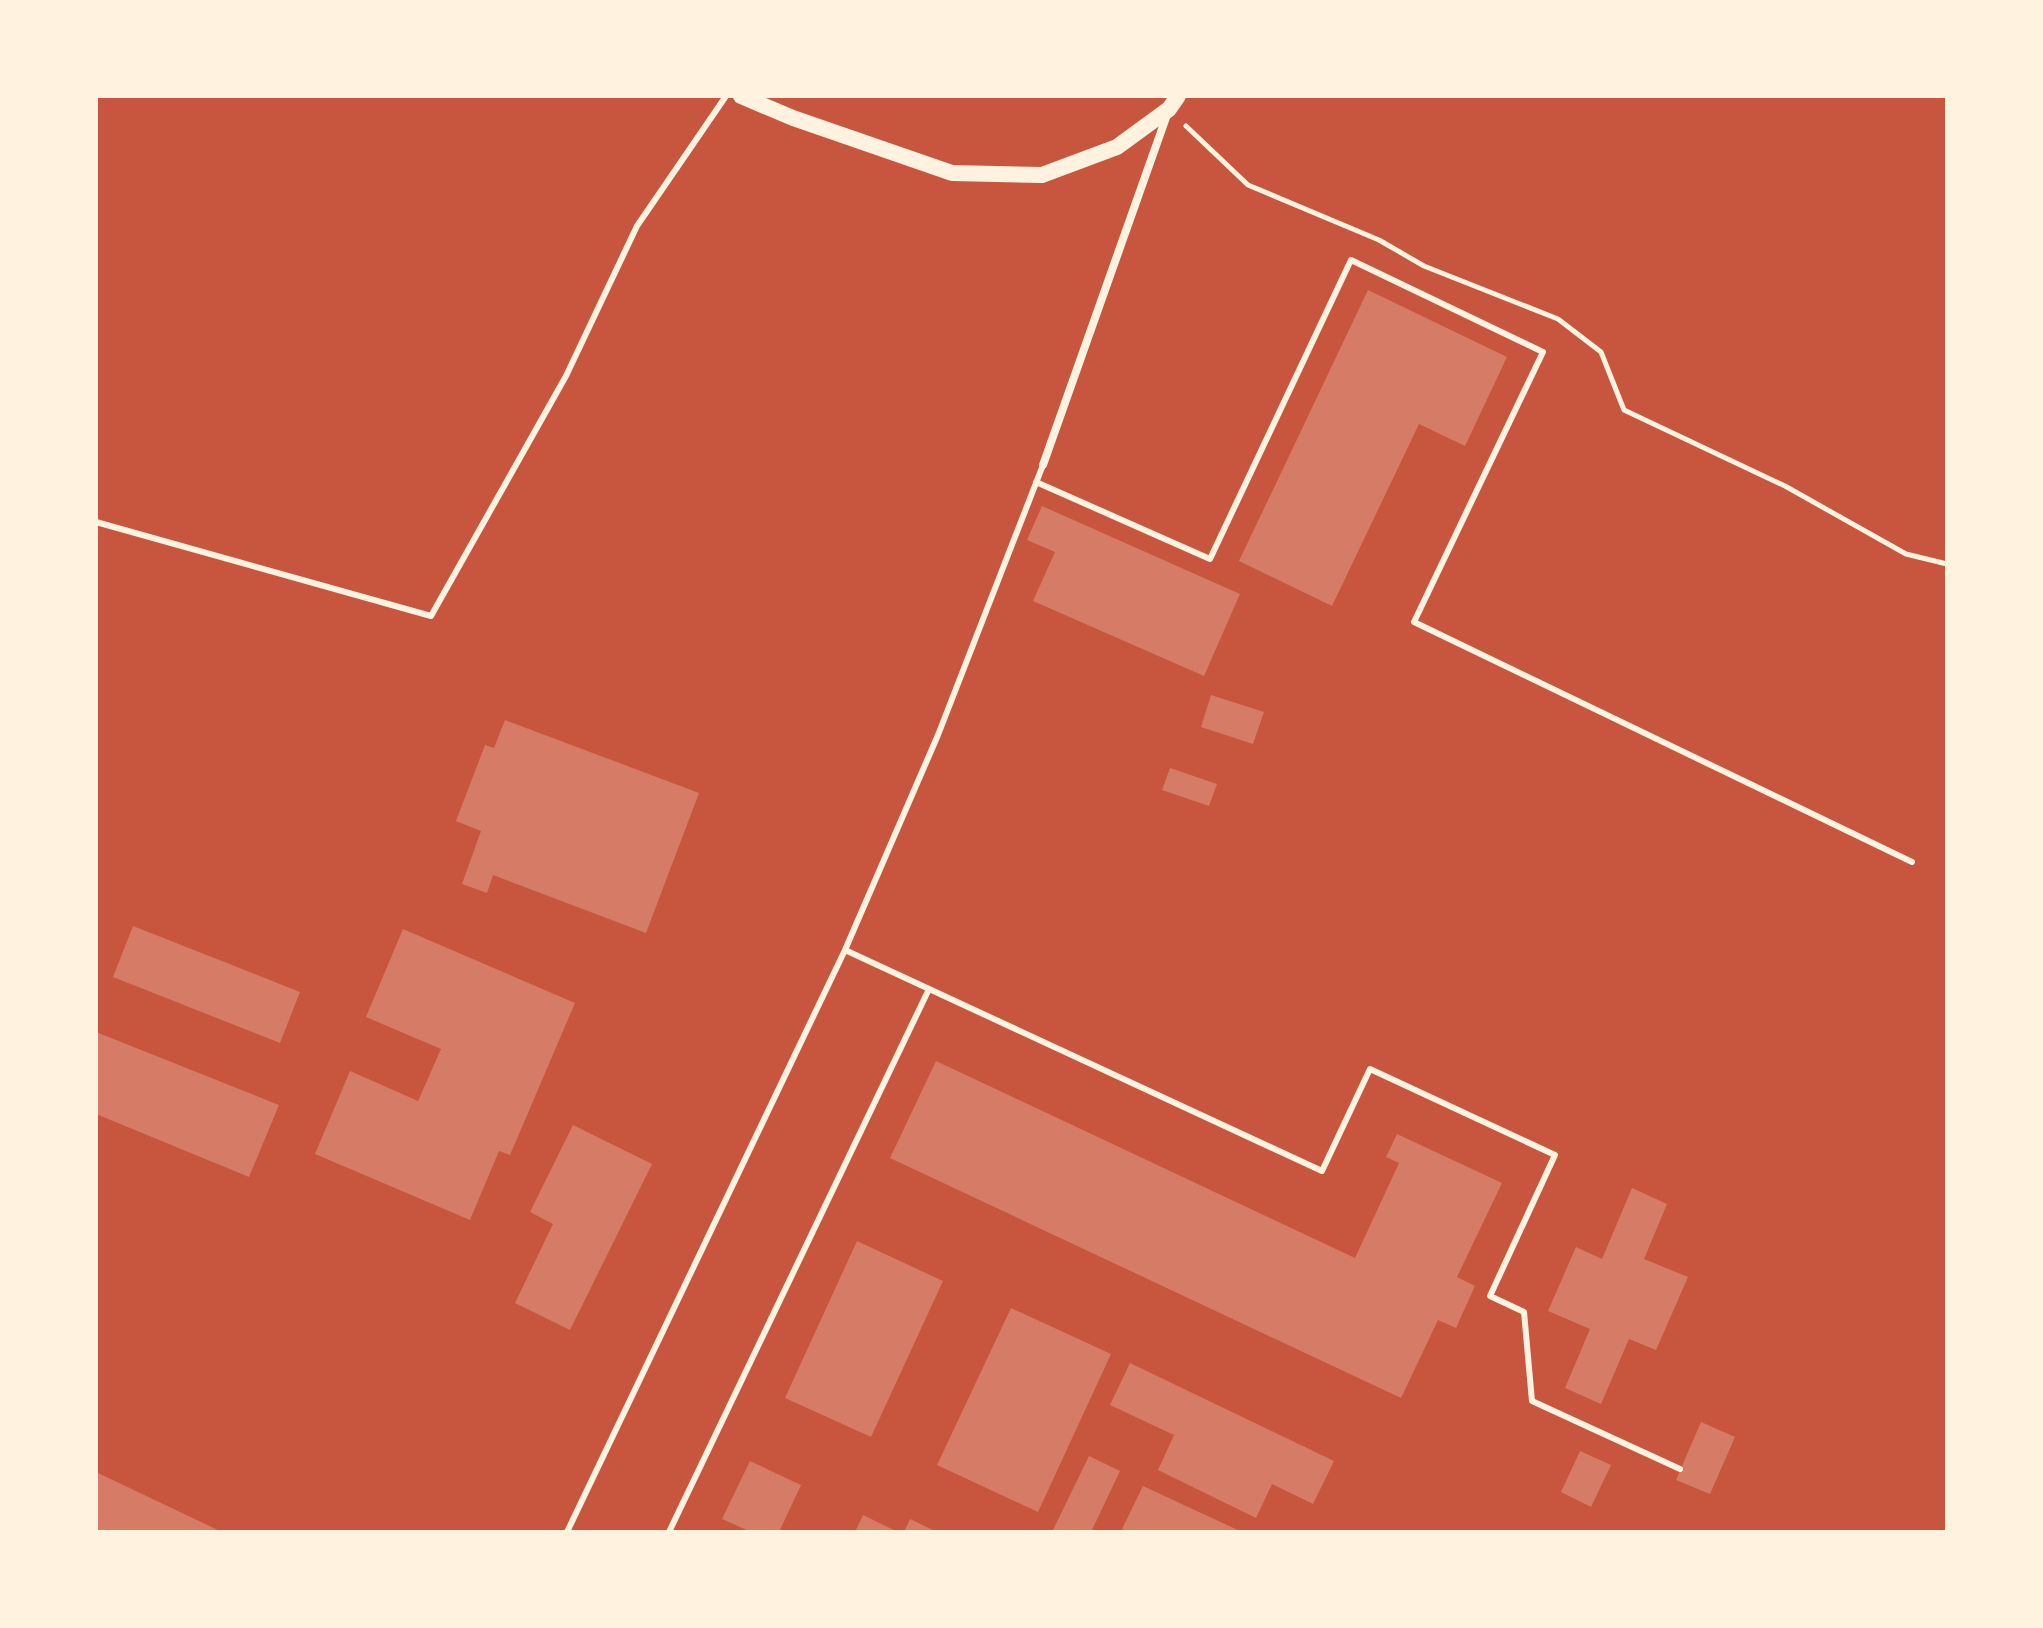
<svg xmlns="http://www.w3.org/2000/svg" width="2043" height="1628" font-family="'Open Sans',sans-serif">
<rect width="100%" height="100%" fill="#c8553d"/>
<path fill="#d67c66" d="M1368,290l139,67 -42,89 -46,-22 -87,182 -93,-45z
M1042,506l198,88 -36,82 -171,-75 22,-49 -28,-12z
M1211,695l53,17 -11,32 -52,-17z
M505,720l194,73 -53,140 -153,-58 -6,18 -25,-9 19,-53 -25,-10 29,-76 9,3z
M1170,768l47,16 -8,22 -47,-16z
M133,926l167,66 -20,51 -167,-66z
M403,929l172,74 -65,152 -11,-4 -29,69 -155,-66 35,-83 68,30 23,-52 -75,-32z
M96,1032l183,73 -30,72 -153,-63z
M936,1061l419,197 44,-95 -13,-6 11,-23 105,49 -45,94 18,9 -19,42 -18,-8 -37,78 -511,-240z
M573,1125l79,39 -82,166 -55,-27 38,-79 -23,-12z
M1632,1188l35,16 -23,55 44,18 -32,73 -27,-11 -28,65 -36,-16 25,-59 -42,-18 28,-64 26,12z
M857,1241l86,40 -72,156 -86,-39z
M1011,1308l100,46 -73,158 -101,-47z
M1130,1363l204,98 -21,43 -41,-20 -16,34 -98,-48 16,-35 -64,-30z
M1701,1422l34,15 -25,57 -34,-14z
M1580,1451l31,14 -20,42 -30,-15z
M1089,1456l31,15 -29,61h-39z
M750,1461l51,24 -22,47h-28l-29,-13z
M96,1472l126,60h-126z
M1143,1486l99,46h-114l-6,-3z
M863,1515l35,17h-43z
M910,1519l27,13h-33z"/>
<g fill="none" stroke-linecap="round" stroke-linejoin="round">
<path stroke="#fff3e0" stroke-width="5" d="M1186,126l62,59 131,55 45,26 134,53 43,33 23,58 161,76 121,68 41,10"/>
<path stroke="#fff3e0" stroke-width="6" d="M1036,482l174,77 141,-299 192,92 -129,270 498,240
M96,522l335,94 135,-240 71,-150 89,-130
M845,950l477,221 48,-102 185,86 -65,141 34,16 8,89 148,68
M567,1532l278,-582 93,-215 105,-270
M669,1532l260,-543"/>
<path stroke="#fff3e0" stroke-width="8" d="M1043,465l125,-353"/>
<path stroke="#fff3e0" stroke-width="16" d="M741,96l52,22 159,55 90,2 75,-28 52,-38 9,-13"/>
</g>
<rect width="2043" height="1628" fill="none" stroke="#fff3e0" stroke-width="196"/>
</svg>
